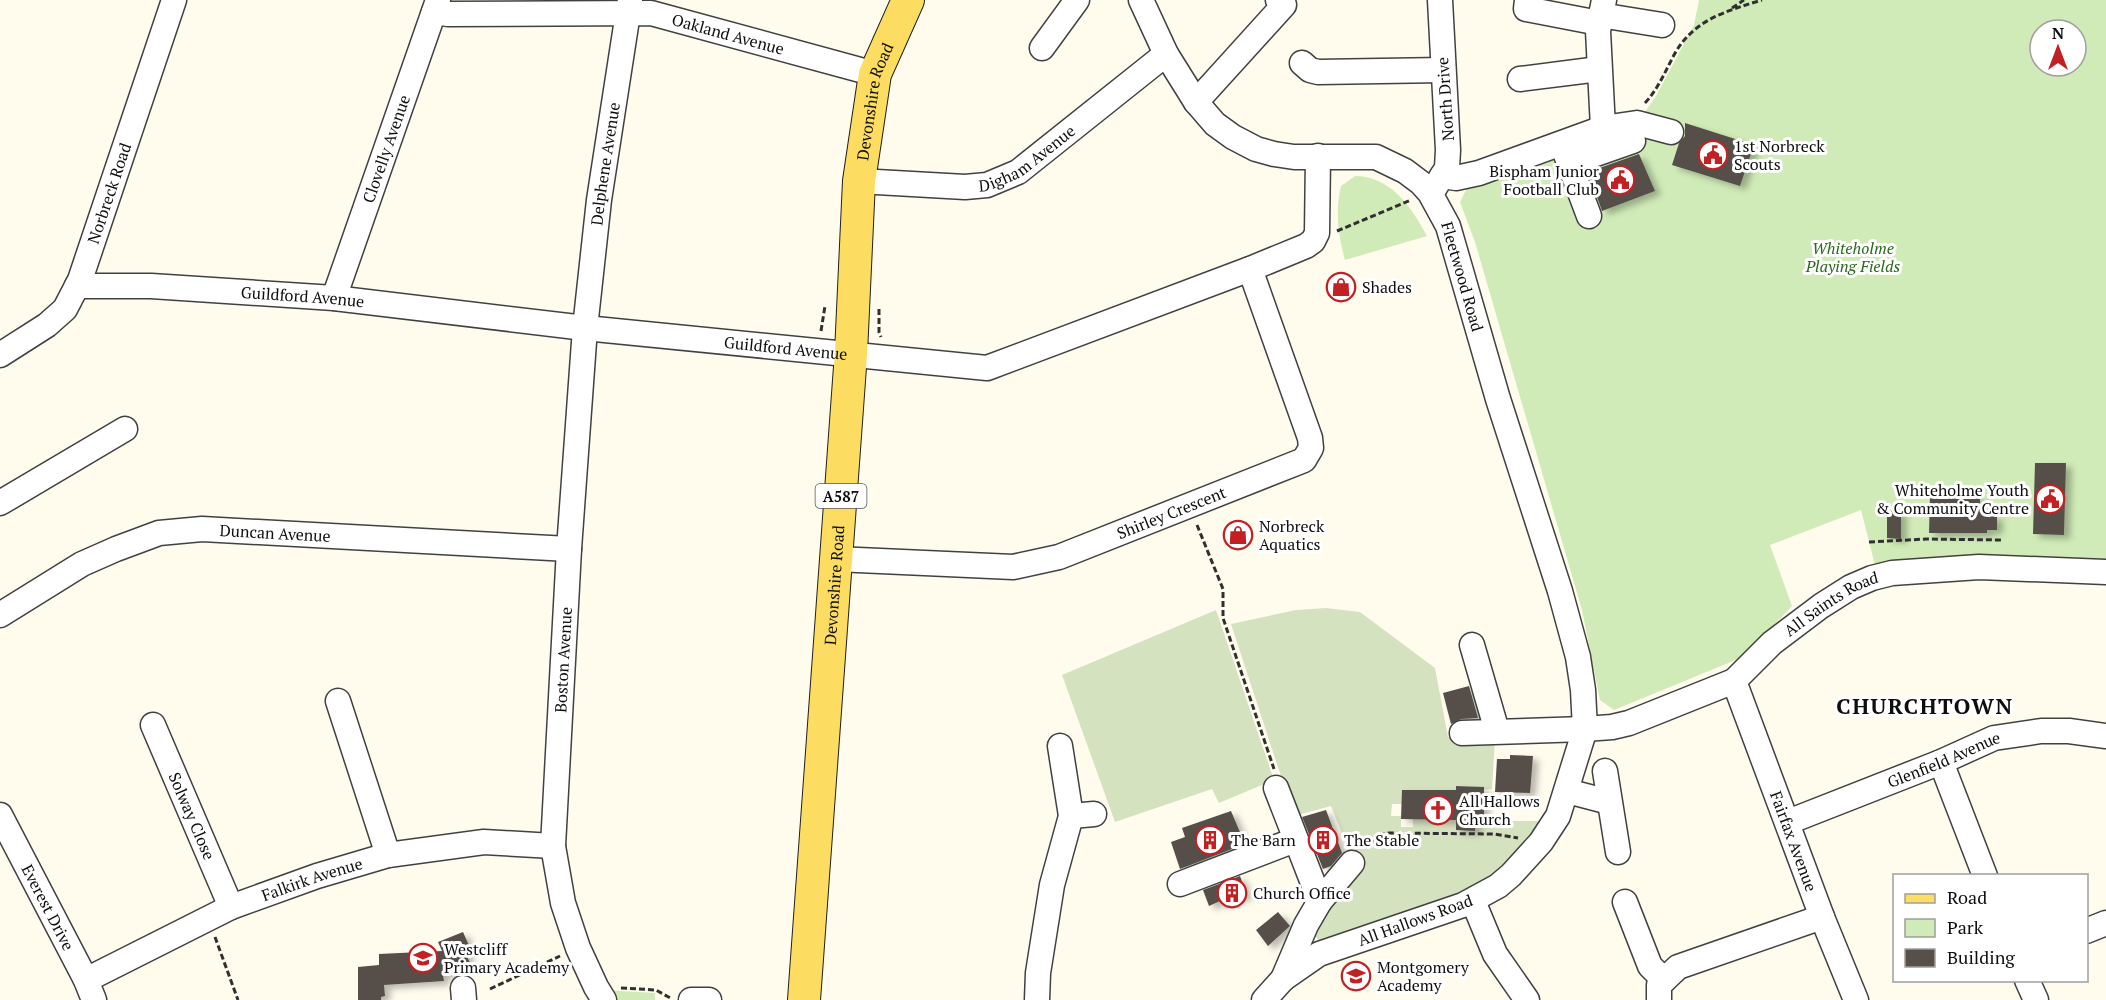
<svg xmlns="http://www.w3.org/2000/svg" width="2106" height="1000" font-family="'PT Serif',serif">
<defs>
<filter id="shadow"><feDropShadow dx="6" dy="4" stdDeviation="3" flood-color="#0004"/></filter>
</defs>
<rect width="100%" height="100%" fill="#fffcee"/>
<path fill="#d0ebb7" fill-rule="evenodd" d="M1699,0h407v559l-126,-2 -105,8 -14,-55 -91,35 22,61 -49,51 -129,53 -14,-10 -18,-90 -107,-368 -15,-40 7,-14 167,-60 22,-32 38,-71zM2040,30h36v36h-36z
M1355,176c36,0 57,32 72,60l-82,24c-7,-24 -10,-49 -4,-74z
M603,990l52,3v7h-47z"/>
<path fill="#d5e2bf" d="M1326,608l34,4 75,56 13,69 34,3 13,-1 -3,50 -16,1v-3l-19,-1 -1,4h-54v14h-10l-1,12h10v11h12v-8l43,1v10h19v-9h72l-47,51 -36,19 -143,52 -10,-12 41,-72 -21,-53 -37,10 -63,-192 65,-14z
M1216,610l58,170 -55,23 -7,-14 -97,33 -53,-147z"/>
<path fill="#574f4a" filter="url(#shadow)" d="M1685,123l69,22 -14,41 -68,-21 7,-22 6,-7z
M1639,154l16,37 -53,20 -14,-39z
M2035,463h31l-2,72 -31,-1z
M1930,495l50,2v15h7v4h10v14h-10v3h-58z
M1887,511h14v28l-14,-1z
M1469,686l9,32 -17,1 -10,5 -8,-31z
M1510,755l23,1 -3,37 -35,-1 2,-33h13z
M1456,786l28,1v35l-9,-1v10l-19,-1v-10l-55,-1 1,-29h54z
M1326,810l16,43 -11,13 -8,3 -21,-52z
M1231,811l14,33 -65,25 -9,-27 14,-5 -3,-9z
M1240,876l7,19 -25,9 -2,-3 -11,5 -6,-16z
M1278,912l12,14 -22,20 -12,-16z
M463,932l8,18 -6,2 5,11 -27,12 1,6 -60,4 1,11 -4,1v3h-23v-33l21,-2v-11l63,-3 -4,-9z"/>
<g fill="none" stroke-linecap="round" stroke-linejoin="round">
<g stroke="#414141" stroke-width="27">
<g id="minor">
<path id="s1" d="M1141,0l25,54 30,48 19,22 18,13 23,12 18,5 20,3h82l29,14 16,12 9,10 18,33 50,173 62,192 18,66 5,33 2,39 -27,87 -17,26 -30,33 -13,11 -35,19 -144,49 -36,25 -19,21"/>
<path d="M1527,0l-1,9 73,14"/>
<path id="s2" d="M434,12l14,2 203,-1 224,61"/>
<path d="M1600,15l62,10"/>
<path d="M1042,48l35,-48"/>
<path d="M1302,63l8,7 8,2 125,-2"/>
<path d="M1520,79l79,-10"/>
<path d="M1196,102l88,-97 -6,-5"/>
<path d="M1603,128l-5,-97 6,-31"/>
<path d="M1562,144l27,72"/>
<path d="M1570,163l63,-22"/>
<path d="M1442,176l14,2 23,-5 124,-45 34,-5 34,9"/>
<path id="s3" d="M859,181l106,6 22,-2 31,-13 148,-118"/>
<path d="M1434,189l13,-21 1,-18 -8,-150"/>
<path id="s4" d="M77,286h74l183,12 251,30 402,40 263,-99 56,-23 7,-5 4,-8 1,-77"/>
<path id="s5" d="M334,298l104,-298"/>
<path id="s6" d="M0,355l47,-30 18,-16 15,-29 94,-280"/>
<path d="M0,503l125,-74"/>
<path id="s7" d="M836,559l177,8 46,-10 245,-97 7,-12 -1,-10 -60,-169"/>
<path id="s8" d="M0,615l82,-51 34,-15 43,-16 43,-4 367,20"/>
<path d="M1472,645l25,86"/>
<path id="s9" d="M1734,681l88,236 34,83"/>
<path d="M338,701l50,154"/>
<path id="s10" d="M153,725l78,182"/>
<path id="s11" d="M1462,733l123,-4 27,-2 17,-4 105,-42 38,-38 49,-37 30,-19 21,-9 20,-5 87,-6 127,5"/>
<path d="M1941,762l44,114"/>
<path d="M1605,771l13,81"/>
<path d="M1276,788l44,113 -14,24 -23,54"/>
<path d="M1567,791l42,11"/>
<path id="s12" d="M0,815l86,165 8,20"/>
<path d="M1071,816l23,-2"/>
<path id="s13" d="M1788,822l153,-60 53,-24 47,-7h28l37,5"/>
<path d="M1180,884l115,-44"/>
<path d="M1320,901l32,-38"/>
<path d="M1473,901l22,53 32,46"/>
<path d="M1625,902l25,64 14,14"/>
<path d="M2086,931l20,-8"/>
<path id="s14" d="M86,980l145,-73 86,-31 71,-21 96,-13 69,4"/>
<path d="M2027,980l9,20"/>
<path d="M463,988l1,12"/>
<path id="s15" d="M604,1000l-8,-13 -18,-39 -15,-45 -10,-57 16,-297 16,-221 14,-128 31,-200"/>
<path d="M691,1000h18"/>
<path d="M1037,1000l1,-27 14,-88 19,-69 -11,-70"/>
<path d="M1659,1000v-15l19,-18 144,-50"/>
</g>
</g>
<g stroke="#1f1f1f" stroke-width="34">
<g id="major">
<path id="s16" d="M804,1000l47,-647 8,-172 16,-107 33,-74"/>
</g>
</g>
<path stroke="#303030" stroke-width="3" stroke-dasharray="6 3" stroke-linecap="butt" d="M1732,8l12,-8
M1645,103c13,-14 20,-31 29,-48 19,-35 52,-44 88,-55
M1337,231l74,-31
M879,309v23l2,5
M821,331l4,-25
M1197,525l26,64v29l51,151
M1869,542l58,-3 76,1
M1366,848l19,-15 109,1 24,4
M215,937l23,63
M621,988l35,2 16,9
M490,989l70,-33"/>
<use href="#minor" stroke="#fff" stroke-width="24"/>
<use href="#major" stroke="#fcdd61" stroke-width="32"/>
</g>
<defs>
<g id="civic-ring" transform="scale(1.5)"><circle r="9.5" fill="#fff" stroke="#c22123" stroke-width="1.5"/><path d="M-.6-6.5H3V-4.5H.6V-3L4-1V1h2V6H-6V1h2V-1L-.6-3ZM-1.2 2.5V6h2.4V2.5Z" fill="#c22123"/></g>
<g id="shop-ring" transform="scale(1.5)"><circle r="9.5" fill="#fff" stroke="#c22123" stroke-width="1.5"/><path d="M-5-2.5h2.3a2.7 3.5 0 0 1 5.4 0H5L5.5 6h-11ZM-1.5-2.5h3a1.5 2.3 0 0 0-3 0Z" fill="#c22123"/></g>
<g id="church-ring" transform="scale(1.5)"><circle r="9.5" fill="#fff" stroke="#c22123" stroke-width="1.5"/><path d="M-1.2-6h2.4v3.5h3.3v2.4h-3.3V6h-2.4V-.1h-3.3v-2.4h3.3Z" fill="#c22123"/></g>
<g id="building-ring" transform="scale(1.5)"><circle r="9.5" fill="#fff" stroke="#c22123" stroke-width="1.5"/><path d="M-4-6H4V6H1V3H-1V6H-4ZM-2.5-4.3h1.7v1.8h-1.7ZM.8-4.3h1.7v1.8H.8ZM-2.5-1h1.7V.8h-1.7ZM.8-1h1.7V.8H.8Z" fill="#c22123"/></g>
<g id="school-ring" transform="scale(1.5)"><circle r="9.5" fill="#fff" stroke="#c22123" stroke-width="1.5"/><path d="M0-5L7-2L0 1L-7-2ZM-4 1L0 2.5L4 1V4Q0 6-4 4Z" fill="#c22123"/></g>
</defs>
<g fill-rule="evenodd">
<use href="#civic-ring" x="1713" y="155"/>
<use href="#civic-ring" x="1620" y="180"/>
<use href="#shop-ring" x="1341" y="287"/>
<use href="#civic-ring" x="2050" y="499"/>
<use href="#shop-ring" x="1238" y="535"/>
<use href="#church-ring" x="1438" y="810"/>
<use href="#building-ring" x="1210" y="840"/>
<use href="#building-ring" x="1323" y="840"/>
<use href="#building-ring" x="1232" y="893"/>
<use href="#school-ring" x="423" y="958"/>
<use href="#school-ring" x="1356" y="976"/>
</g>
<g text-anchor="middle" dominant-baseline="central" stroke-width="6" stroke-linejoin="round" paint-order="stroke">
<rect fill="#fff" stroke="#565656" stroke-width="1.5" x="815.5" y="484" width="51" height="24" rx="4.5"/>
<g font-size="15" font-weight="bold" fill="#0e0e0e">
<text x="841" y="496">A587</text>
</g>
<g font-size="16" fill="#0e0e0e" stroke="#fff">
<text stroke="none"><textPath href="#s2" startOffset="297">Oakland Avenue</textPath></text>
<text transform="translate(1445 99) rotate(-94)">North Drive</text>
<text stroke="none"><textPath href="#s16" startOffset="902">Devonshire Road</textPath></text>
<text stroke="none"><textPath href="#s5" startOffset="158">Clovelly Avenue</textPath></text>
<text stroke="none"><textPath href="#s3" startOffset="176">Digham Avenue</textPath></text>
<text stroke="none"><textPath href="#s15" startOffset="848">Delphene Avenue</textPath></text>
<text stroke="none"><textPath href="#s6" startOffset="204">Norbreck Road</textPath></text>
<text stroke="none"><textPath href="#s1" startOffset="470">Fleetwood Road</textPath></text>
<text stroke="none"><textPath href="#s4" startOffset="226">Guildford Avenue</textPath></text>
<text stroke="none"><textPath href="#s4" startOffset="712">Guildford Avenue</textPath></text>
<text stroke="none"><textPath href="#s7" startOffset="345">Shirley Crescent</textPath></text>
<text stroke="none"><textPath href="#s8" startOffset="296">Duncan Avenue</textPath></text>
<text stroke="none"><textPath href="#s16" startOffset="416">Devonshire Road</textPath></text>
<text stroke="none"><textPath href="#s11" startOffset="406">All Saints Road</textPath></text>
<text stroke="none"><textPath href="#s15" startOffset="350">Boston Avenue</textPath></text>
<text stroke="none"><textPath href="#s13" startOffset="168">Glenfield Avenue</textPath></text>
<text stroke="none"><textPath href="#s10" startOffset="99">Solway Close</textPath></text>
<text stroke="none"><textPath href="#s9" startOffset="171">Fairfax Avenue</textPath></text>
<text stroke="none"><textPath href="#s14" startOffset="248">Falkirk Avenue</textPath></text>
<text stroke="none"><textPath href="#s12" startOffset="104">Everest Drive</textPath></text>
<text transform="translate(1415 920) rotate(-20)">All Hallows Road</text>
</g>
<g font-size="16" fill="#0e0e0e" stroke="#fff" text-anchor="start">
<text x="1734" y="146">1st Norbreck<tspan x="1734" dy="18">Scouts</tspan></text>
<text x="1599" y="171" text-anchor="end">Bispham Junior<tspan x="1599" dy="18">Football Club</tspan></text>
<text x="1362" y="287">Shades</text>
<text x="2029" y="490" text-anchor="end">Whiteholme Youth<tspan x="2029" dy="18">&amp; Community Centre</tspan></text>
<text x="1259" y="526">Norbreck<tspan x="1259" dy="18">Aquatics</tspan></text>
<text x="1459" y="801">All Hallows<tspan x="1459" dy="18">Church</tspan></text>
<text x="1231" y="840">The Barn</text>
<text x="1344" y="840">The Stable</text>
<text x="1253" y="893">Church Office</text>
<text x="444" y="949">Westcliff<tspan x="444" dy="18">Primary Academy</tspan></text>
<text x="1377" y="967">Montgomery<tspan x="1377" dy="18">Academy</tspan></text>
</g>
<g font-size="16" font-style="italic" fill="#29681c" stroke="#fff">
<text x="1853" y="248">Whiteholme<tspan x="1853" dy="18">Playing Fields</tspan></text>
</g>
<g font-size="22" font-weight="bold" letter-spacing="1.5" fill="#0e0e0e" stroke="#fff">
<text x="1925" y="705">CHURCHTOWN</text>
</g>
</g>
<rect x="1893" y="874" width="195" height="108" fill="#ffffff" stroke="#9f9f9f" stroke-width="1.5"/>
<rect x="1905" y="894" width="30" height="9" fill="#fcdd61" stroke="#9f9f9f" stroke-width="1.5"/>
<text x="1947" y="904" font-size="18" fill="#0e0e0e">Road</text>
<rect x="1905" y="919" width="30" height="18" fill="#d0ebb7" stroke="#9f9f9f" stroke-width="1.5"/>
<text x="1947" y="934" font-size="18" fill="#0e0e0e">Park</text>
<rect x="1905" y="949" width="30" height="18" fill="#574f4a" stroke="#9f9f9f" stroke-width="1.5"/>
<text x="1947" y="964" font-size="18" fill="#0e0e0e">Building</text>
<g transform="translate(2058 48)"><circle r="28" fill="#ffffff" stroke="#9f9f9f" stroke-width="1.5"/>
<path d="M0-4.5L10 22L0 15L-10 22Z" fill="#c22123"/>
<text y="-9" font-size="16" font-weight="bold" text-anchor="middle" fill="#0e0e0e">N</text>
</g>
</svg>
